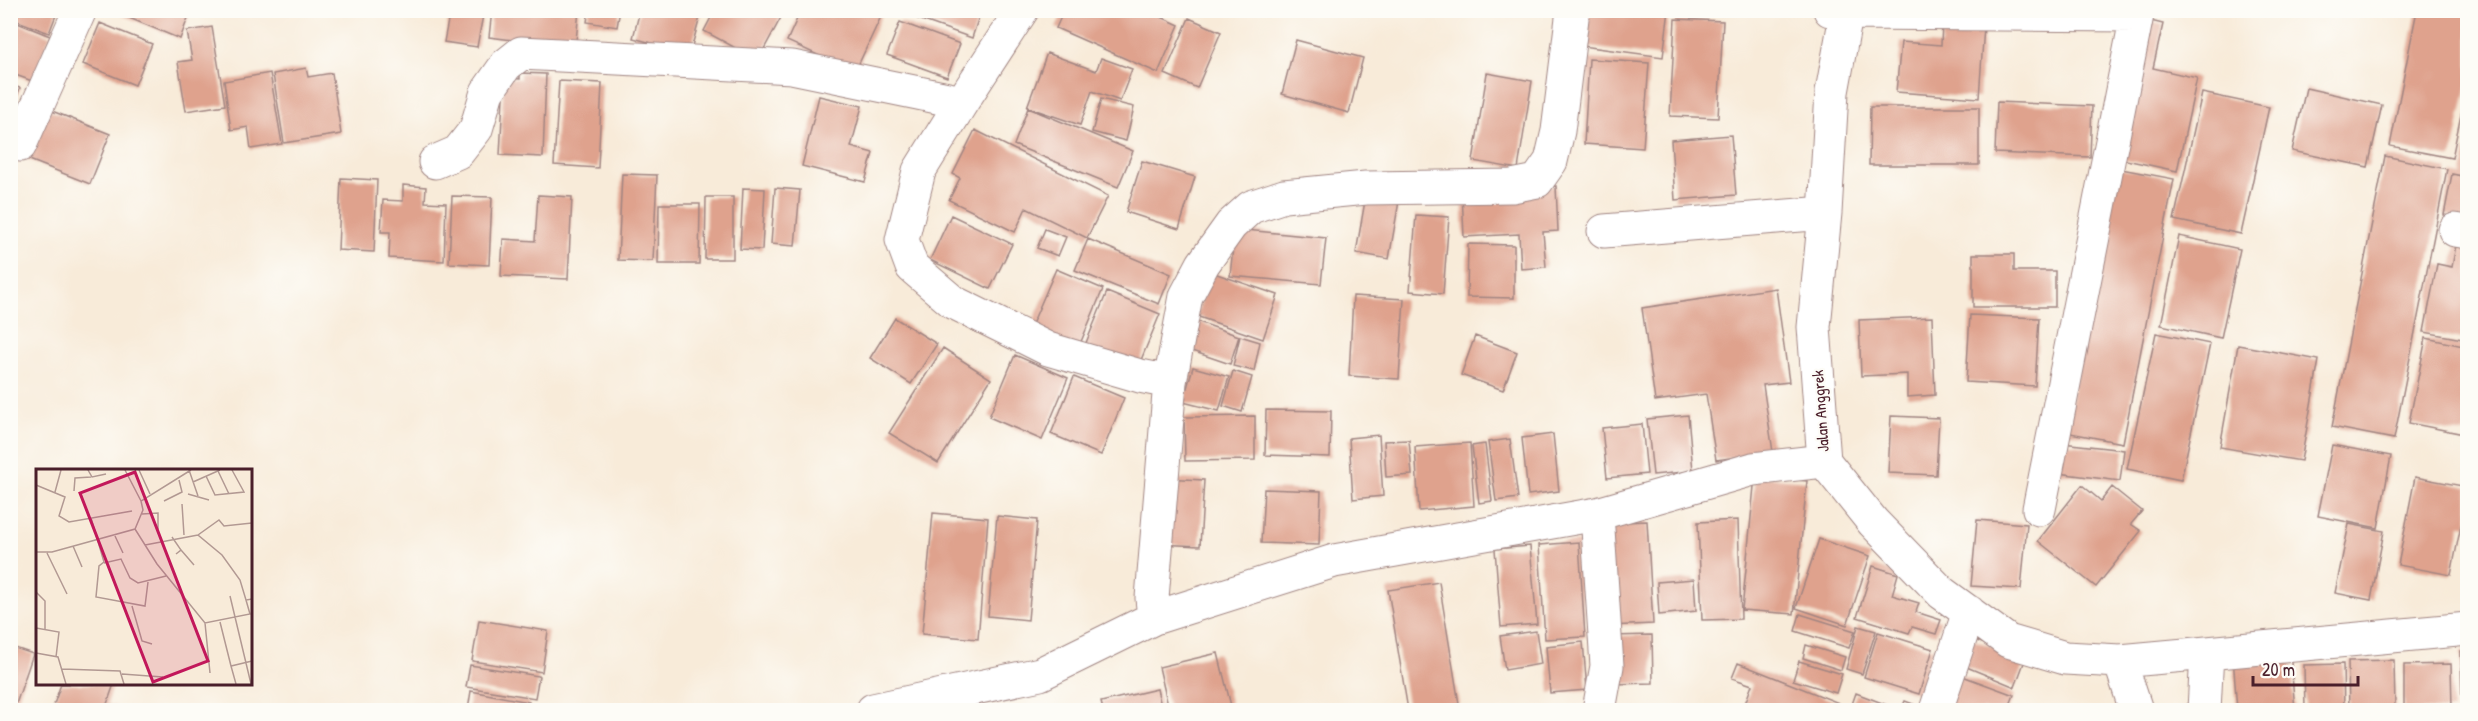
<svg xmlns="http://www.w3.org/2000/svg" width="2478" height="721" font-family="'Patrick Hand',sans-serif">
<rect width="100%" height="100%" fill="#fdfcf7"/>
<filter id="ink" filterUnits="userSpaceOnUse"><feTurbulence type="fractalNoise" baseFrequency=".0167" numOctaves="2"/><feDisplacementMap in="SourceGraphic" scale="12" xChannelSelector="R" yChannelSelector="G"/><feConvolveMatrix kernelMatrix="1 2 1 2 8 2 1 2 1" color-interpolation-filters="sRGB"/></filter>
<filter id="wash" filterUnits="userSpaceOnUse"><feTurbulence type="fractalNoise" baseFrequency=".008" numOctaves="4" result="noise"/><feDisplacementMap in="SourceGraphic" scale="24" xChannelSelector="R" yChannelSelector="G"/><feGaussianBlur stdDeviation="1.35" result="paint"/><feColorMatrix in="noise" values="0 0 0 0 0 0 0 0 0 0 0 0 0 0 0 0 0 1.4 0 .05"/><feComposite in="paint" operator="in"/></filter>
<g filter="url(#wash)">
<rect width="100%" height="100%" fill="#f8ebd9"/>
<g id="blocks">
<path fill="#dfa28d" d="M10,10h48l-9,23 -39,-15z
M110,10h81l-11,29z
M450,10h34l-7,37 -33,-5z
M492,10h87l-3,31 -21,4 -66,-8z
M589,10h31l-3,17 -30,-5z
M640,10h62l-12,43 -57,-15z
M715,10h70l-27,50 -54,-29z
M801,10h83l-29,62 -68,-31z
M912,10h69l-9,28 -62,-22z
M1064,10h8l14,7 2,-7h58l33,15 -21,48 -102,-45z
M1579,10h90l-6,47 -88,-12z
M2417,10h51v71l-16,77 -62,-12z
M1189,18l32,14 -24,56 -32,-14z
M1675,19l48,2 -5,97 -48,-2z
M2143,19l20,5 -10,44 44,10 -20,93 -65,-14z
M10,20l40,16 -18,45 -22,-8z
M900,22l60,22 -13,33 -60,-22z
M100,23l52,21 -17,41 -52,-21z
M1942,23l42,3 -5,72 -83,-6 5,-50 40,3z
M212,27l13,78 -39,6 -8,-49 14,-2 -5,-29z
M1296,40l67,18 -14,55 -67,-19z
M1047,53l49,18 5,-13 31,11 -12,32 -28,-10 -12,34 -53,-18z
M1589,59l60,4 -6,85 -59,-4z
M306,68l2,9 24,-4 9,61 -57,9 -11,-69z
M270,73l12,71 -31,5 -3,-22 -17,3 -7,-49z
M520,73l26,1 -3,83 -43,-2 4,-77 16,1z
M1487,73l45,8 -14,88 -45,-8z
M559,81l43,2 -4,85 -44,-3z
M10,85l10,3 -9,24h-1z
M2306,88l76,17 -14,62 -76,-16z
M2202,93l67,14 -28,127 -67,-14z
M819,96l43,10 -11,41 22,6 -8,29 -63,-16z
M1101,99l33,8 -8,34 -34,-9z
M1997,102l95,4 -2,51 -95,-4z
M1870,107h109v58h-110z
M1028,108l105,43 -15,36 -104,-42z
M47,109l63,25 -20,50 -63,-25z
M975,130l133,66 -21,42 -61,-30 -11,24 -66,-32 11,-22 -7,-4z
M1731,135l5,60 -61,5 -4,-60z
M2466,150l2,1v68l-24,-4 8,-41 10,2z
M2385,156l62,13 -53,270 -62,-12z
M1142,161l53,16 -16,52 -53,-17z
M2116,168l58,11 -51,264 -58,-11z
M622,174l35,1 -4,86 -35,-1z
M341,178l36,2 -3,72 -36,-2z
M403,185l23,2 -1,15 21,1 -2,58 -55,-3 1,-26h-9l2,-32 20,1z
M1556,186l2,45 -15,1 3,35 -25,2 -2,-35 -55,3 -2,-45z
M743,188l22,1 -3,61 -22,-1z
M775,188l25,2 -5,56 -24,-2z
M538,195l34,2 -4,82 -67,-3 2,-37 32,2z
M1366,195l33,6 -10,58 -33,-6z
M452,196l40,1 -3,68 -40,-2z
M706,197h27v62h-28z
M659,204h41l-1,60h-41z
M951,215l61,29 -22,45 -60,-29z
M1416,215l33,2 -6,77 -33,-3z
M1045,229l21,8 -8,19 -21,-8z
M1235,229l91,9 -5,46 -91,-8z
M2179,236l61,13 -19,89 -60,-13z
M1088,239l83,35 -12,30 -84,-34z
M1468,244l46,1v53l-47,-1z
M2456,245l12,2v93l-44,-8 13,-68 15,3z
M1973,254h41v17h41v36h-82z
M1056,269l47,20 -28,67 -48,-20z
M1211,272l67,23 -15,44 -67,-23z
M1776,288l13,94 -26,3 10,67 -57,8 -10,-66 -51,7 -13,-93z
M1107,292l53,22 -24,58 -53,-22z
M1353,296l51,3 -5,80 -50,-3z
M1970,315l69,3 -4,68 -69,-4z
M1932,317l3,78 -28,2v-23l-46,2 -2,-56z
M895,318l42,26 -26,40 -41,-26z
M1196,321l43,15 -9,28 -44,-15z
M2156,333l54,11 -29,136 -54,-11z
M1240,336l20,6 -6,29 -21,-5z
M1475,336l42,16 -14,38 -42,-15z
M2426,338l42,9v68l-4,19 -55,-11z
M2238,345l81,15 -18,101 -81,-14z
M943,348l48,31 -53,84 -49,-30z
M1015,355l53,23 -26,62 -53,-23z
M1193,367l36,10 -10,34 -36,-9z
M1233,371l19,6 -10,35 -19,-6z
M1074,377l50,21 -23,57 -50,-21z
M1266,410l65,1 -1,46 -65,-2z
M1688,415l5,56 -40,4 -6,-56z
M1255,416v44l-70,1 -1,-44z
M1891,416l48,2 -3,57 -48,-2z
M1642,424l5,50 -40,4 -5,-50z
M1553,434l6,57 -31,4 -6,-57z
M1379,435l4,61 -30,3 -4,-61z
M1510,439l8,59 -22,3 -8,-59z
M1409,440l3,35 -26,2 -2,-36z
M1470,443l4,63 -55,5 -4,-64z
M2062,443l62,7 -4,31 -62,-8z
M1485,444l7,57 -13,2 -7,-57z
M2332,445l59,11 -13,72 -60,-12z
M1755,476l52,5 -13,133 -52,-4z
M2415,477l53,10v39l-7,-1 -10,50 -53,-10z
M1163,478l41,2 -4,66 -41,-2z
M2082,485l19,16 11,-14 30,24 -11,13 10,7 -45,56 -58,-46z
M1264,489l57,2 -2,54 -58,-2z
M933,513l55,5 -10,121 -56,-5z
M997,516l40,4 -9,100 -40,-4z
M1738,520l3,99 -39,1 -4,-98z
M1977,520l50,4 -6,65 -50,-3z
M1647,521l6,103 -45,2 -5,-103z
M2349,524l35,7 -13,69 -36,-7z
M1819,539l51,17 -23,69 -51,-17z
M1579,542l6,95 -40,2 -6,-94z
M1530,546l7,78 -36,3 -6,-78z
M1873,566l25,8 -6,21 27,8 -3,9 25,8 -5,14 -24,-7 -3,6 -52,-16z
M1694,579l2,32 -37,4 -2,-33z
M1439,582l20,122 -34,6h-17l-20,-120z
M1800,614l55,17 -6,17 -54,-17z
M479,620l69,11 -6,41 -70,-11z
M1858,626l18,5 -14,43 -16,-5z
M1536,631l5,33 -36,6 -5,-34z
M1878,632l55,17 -14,45 -55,-17z
M1652,635l1,48 -41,1 -1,-48z
M1967,637l58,23 -10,27 -58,-24z
M1583,642l4,48 -37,3 -4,-47z
M1806,645l39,12 -4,13 -38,-12z
M12,647l21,7 -19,56h-4z
M2290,651l5,59h-58l-4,-54z
M2461,651h7v59h-6z
M1218,653l14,57h-63l-10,-43z
M2394,660l1,50h-46l-1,-49z
M1799,661l43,13 -6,19 -43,-13z
M1738,663l111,44 -2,3 -104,-1 9,-24 -20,-7z
M2343,664l1,46h-39l-1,-45z
M2451,664l1,46h-48v-45z
M470,665l69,11 -4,22 -69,-11z
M1957,674l57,21 -6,15h-64z
M61,684h53l-7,20 17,6h-72z
M1157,689l5,21h-59l-2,-8z
M471,691l58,11 -2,8h-59z
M1856,693l44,17h-50z
M1905,701l13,5 -2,4h-15z"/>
</g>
</g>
<g filter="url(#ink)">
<use href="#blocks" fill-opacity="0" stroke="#a18582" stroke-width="1.5"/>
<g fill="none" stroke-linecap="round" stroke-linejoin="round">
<g stroke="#a18582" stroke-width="35">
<path id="minor" d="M1022,10l-60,92 -43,69 -17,69 10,27 41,35 95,47 92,27 30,6
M1830,10l17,3 290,2
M1847,10l-15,82 -7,121 -11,114 10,134 49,61 69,71 66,48 57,17 55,3 16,49
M20,145l60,-135
M435,162l23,-10 18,-23 11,-37 19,-27 15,-12 271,14 170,35
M2455,230l13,2
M1604,231l221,-18
M2039,509l99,-499
M1597,514l10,152 -8,44
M1154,618l-2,-20 18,-216 16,-86 17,-32 28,-39 20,-18 33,-11 82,-8 146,-2 25,-5 14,-20 7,-30 15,-121
M2120,661l348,-32
M873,710l167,-36 114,-56 180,-57 263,-47 156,-45 71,-8
M1936,710l33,-98
M2204,710l3,-57"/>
</g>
<use href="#minor" stroke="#fff" stroke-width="33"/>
</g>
</g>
<g text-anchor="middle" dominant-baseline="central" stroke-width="4.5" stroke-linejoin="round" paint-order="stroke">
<g font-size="16" fill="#4a1f2b" stroke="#fdfcf7">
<text transform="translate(1820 411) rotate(-94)">Jalan Anggrek</text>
</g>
</g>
<g transform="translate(36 469)">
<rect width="216" height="216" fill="#f8ebd9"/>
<path fill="none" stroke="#b29993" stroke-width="1.5" d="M52,1l4,7 14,-3M89,1l16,31M103,1l11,24M153,1l9,26M182,2l11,23M170,7l9,19 29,-3 -12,-22M157,13l27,-12M0,16l29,12 -6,19 10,6 63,-11M38,22l1,-13 16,-1M19,23l6,-22M152,25l21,6M128,32l18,-9 -3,-12M146,35l2,31M106,45l16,-1v16M55,49l13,44 -5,4 -3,31 49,9 3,-24M99,60l22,35 48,59 45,-9 -4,-14 6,-1M79,67l8,17M136,68l9,13 -5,4M109,76l53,-10M37,77l9,21M145,81l13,15M0,83h16l83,-23 8,-19 -2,-9 50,-31M11,84l20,41M68,94l17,-4 9,19 8,5 28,-7M0,123l9,9v28M194,127l21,88M210,131l-6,-20 -18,-25 -24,-20 21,-15 5,6 28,-3M96,137l10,35 10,3M184,153l11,44 21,-5M169,154l5,50M0,159l23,4 -3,25M0,184l22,4 8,27M195,197l5,18M26,200l58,2 4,13M86,205l41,3"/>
<path fill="#c2185b" fill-opacity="0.15" stroke="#c2185b" stroke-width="3" d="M99,3l73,189 -55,21 -73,-189z"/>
<rect width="216" height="216" fill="none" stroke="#4a1f2b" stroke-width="3"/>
</g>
<rect width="2478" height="721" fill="none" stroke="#fdfcf7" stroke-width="36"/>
<path d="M2253 676v9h105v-9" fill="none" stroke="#4a1f2b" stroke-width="3"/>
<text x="2262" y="676" font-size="18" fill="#4a1f2b" stroke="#fdfcf7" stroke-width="4.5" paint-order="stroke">20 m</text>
</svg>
